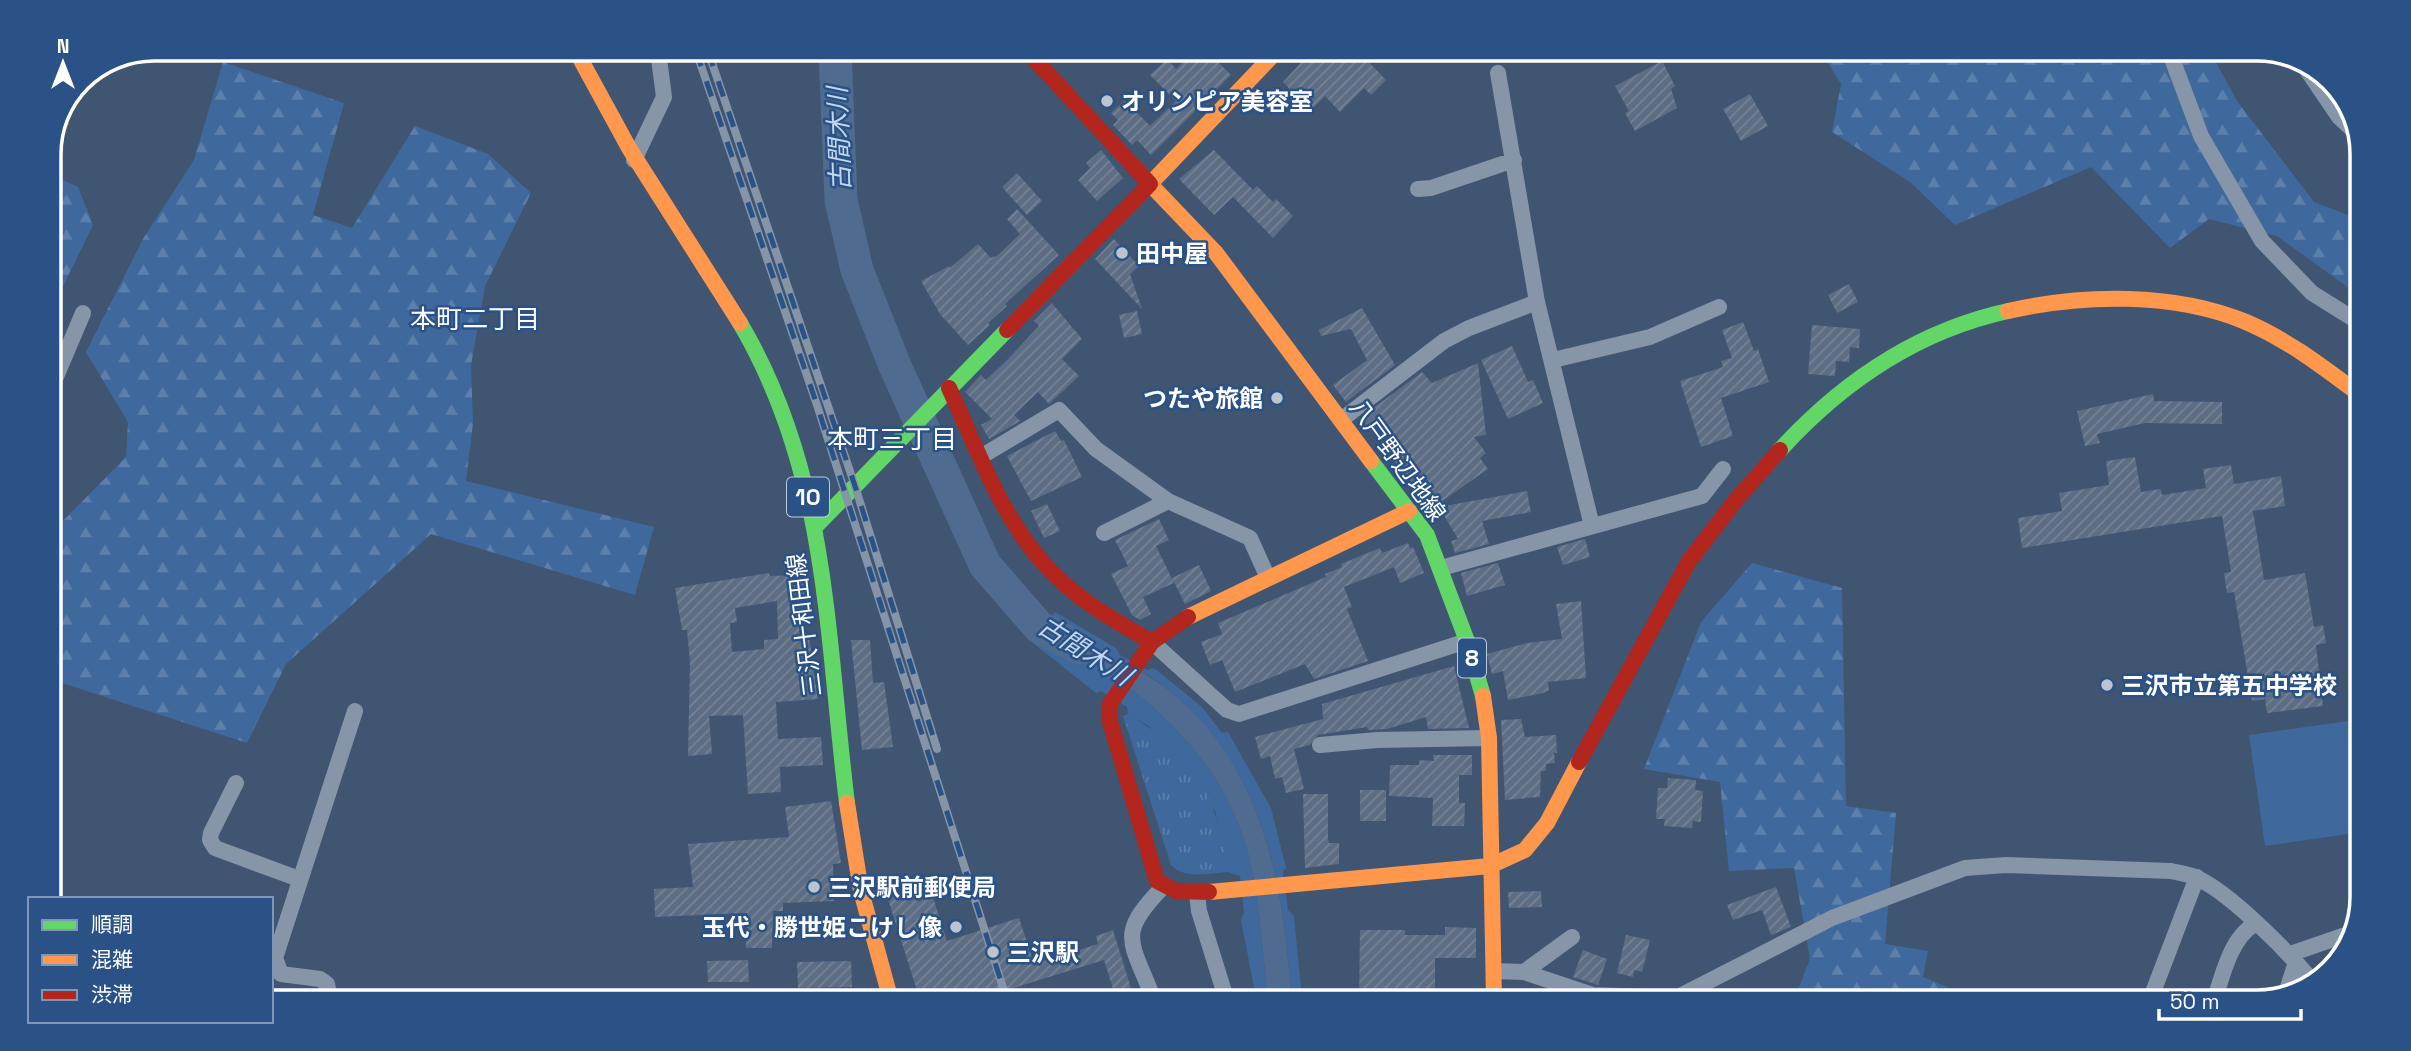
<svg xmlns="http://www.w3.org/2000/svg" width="2411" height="1051" font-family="'Space Grotesk','Noto Sans JP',sans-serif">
<defs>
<pattern id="forest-firs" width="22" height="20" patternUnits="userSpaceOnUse" patternTransform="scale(1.75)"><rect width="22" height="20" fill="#3f699c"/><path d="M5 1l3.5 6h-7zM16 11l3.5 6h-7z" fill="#5c80ab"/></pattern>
<pattern id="park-tufts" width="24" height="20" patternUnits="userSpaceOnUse" patternTransform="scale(1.75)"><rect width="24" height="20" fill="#3f699c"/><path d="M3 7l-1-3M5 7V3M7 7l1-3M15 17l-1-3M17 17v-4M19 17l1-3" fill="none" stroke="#5c80ab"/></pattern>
<pattern id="building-hatch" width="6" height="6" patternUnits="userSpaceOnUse" patternTransform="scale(1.75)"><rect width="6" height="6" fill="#5c6d84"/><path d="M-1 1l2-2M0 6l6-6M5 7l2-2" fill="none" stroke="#748396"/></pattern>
</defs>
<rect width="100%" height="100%" fill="#3f5572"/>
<path fill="#3f699c" d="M1055,612l61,36 4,7 27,15 7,-2 48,39 20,26 6,-1 43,76 15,60 -3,4 5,38 6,6 8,82h-11c-7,-124 -32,-249 -143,-323 -15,-9 -33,-14 -49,-22 -19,-9 -37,-21 -56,-29z
M1038,629c84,46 169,108 203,202 19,52 20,112 27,167h-12l-15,-78 3,-7 -4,-37 -12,-4 -13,-61 -66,-85 -21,-12 -1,-7 -26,-16 -5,2 -68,-54z
M2355,720v113l-90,13 -16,-111z"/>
<path fill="url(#forest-firs)" d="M1823,55l390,2 24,44 77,101 47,18 -1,76 -83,-60 -68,-17 -39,29 -79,-81 -136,58 -45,-43 -78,-50 9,-48z
M223,62l121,41 -31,112 39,13 63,-102 73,28 43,39 -46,93 -14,79 2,58 -7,58 188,46 -19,68 -204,-61 -145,130 -39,79 -194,-63 3,-152 70,-71 2,-35 -42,-70 57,-113 51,-79z
M49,174l29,13 15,38 -44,90z
M1752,563l90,25 4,218 50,7 -11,131 43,7 -5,26 57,24 -186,-1 16,-41 -16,-91 -65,3 -9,-89 -76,-13 57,-147z"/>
<path fill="url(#park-tufts)" d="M1128,714c67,39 89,83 100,158 -19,1 -43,8 -57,-7l-48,-149z"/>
<path fill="#4f6b8f" d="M1043,624c10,4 25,6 35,12 7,5 12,13 20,17 16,8 34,12 49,22 112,71 137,202 144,323h-23c-7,-55 -8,-115 -27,-167 -34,-94 -119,-156 -203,-202z"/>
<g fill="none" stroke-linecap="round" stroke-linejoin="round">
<path stroke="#4f6b8f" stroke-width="33" d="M835,51l6,149 16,70 38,96 90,199 54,62 40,21"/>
</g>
<path fill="url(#building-hatch)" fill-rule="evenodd" d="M1192,53h17l22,22 -80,80 -14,-15 -5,5 -19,-20 5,-5 -7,-7 14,-13 25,26 26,-25 -26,-26 17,-16 9,10z
M1310,53h50l26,27 -15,15 -7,-7 -24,24 -15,-16 -15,15 -27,-29z
M1662,61l13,25 -4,3 6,19 -42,23 -10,-18 4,-2 -14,-25z
M1750,94l18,32 -27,15 -18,-32z
M1101,150l22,28 -26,23 -19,-21 12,-12 -4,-5z
M1214,150l39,40 4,-4 16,16 3,-3 17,17 -20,22 -40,-41 -19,18 -35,-36z
M1017,173l25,28 -15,14 -25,-28z
M1017,209l42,46 -54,49 2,2 -19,17 2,2 -22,20 -28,-31 -19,-33 28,-15 1,2 28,-24 13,14 7,-3 22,-21 -13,-15z
M1114,239l25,27 -9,8 12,35 -47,-50z
M1849,284l9,18 -21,11 -9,-18z
M1052,303l30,36 -20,20 17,17 -30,28 -11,-12 -24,23 6,6 -31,18 -8,-14 11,-6 -27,-27 16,-17 5,5 21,-20 32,-34 -5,-5z
M1362,308l33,57 -49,37 -13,-17 34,-25 -16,-31 -30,7 -2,-6z
M1137,311l5,23 -18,4 -5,-23z
M1743,322l11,29 4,-2 11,33 -48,16 12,38 -32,11 -21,-66 43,-14 -2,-6 11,-3 -10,-28z
M1812,325l48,4 -1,19 -9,-1 -1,15 -13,-1 -1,15 -27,-2z
M1512,346l16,36 5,-2 10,23 -35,16 -27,-59z
M1478,363l8,72 -12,2 12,16 -6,5 8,11 -60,42 -19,-25 3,-3 -52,-65 62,-46 10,11z
M2153,394l1,7 68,1v22l-77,-1 -48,11 3,9 -15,3 -8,-35z
M1055,431l6,10 3,-1 18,37 -51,24 -24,-45z
M2135,457l6,35 20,-3 1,6 44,-7 -3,-19 28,-4 3,19 47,-8 4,30 -32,5 11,69 41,-7 9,54 9,-2 3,18 -10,2 7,61 -56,7 -2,-14 -13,2 -18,-109 -7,1 -3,-20 7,-1 -9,-56 -200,32 -4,-30 44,-7 -3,-18 50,-8 -3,-24z
M1527,491l4,21 -49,9 7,23 -34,9 -4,-12 7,-2 -19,-32z
M1047,504l13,27 -16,7 -13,-27z
M1159,519l10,21 -13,6 18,37 -31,14 8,17 -11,6 -8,-5 -21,-41 17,-8 -13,-26z
M1585,539l5,18 -27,8 -6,-18z
M1408,543l2,5 3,-1 11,26 -24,10 -6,-16 -50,20 8,20 -5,2 21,52 -54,18 -9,-15 -70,28 -13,-32 -12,5 -9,-23 21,-8 -4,-11 108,-46 -1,-3 17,-7 -1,-3 39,-16 2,5z
M1498,563l7,22 -38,11 -6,-23z
M1199,565l12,26 -26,13 -13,-26z
M769,573l1,3 34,-1 1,62h4l9,62 -42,3 2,37 43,-2 2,28 -43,2 1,25 -33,2 -5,-79 -34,1 3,38 -24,2 2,-94 -3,-32h-5l-7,-42zM777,601l1,38 -14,1v9l-32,3 -2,-29 7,-1 -2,-14z
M1581,601l5,77 -38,4 1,8 -6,3 -35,7 -5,-29 -11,3 -5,-20 40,-11 35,-4 -6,-35z
M851,640h19l3,43 11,-1 9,65 -31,3z
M1454,666l15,62 -41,1 -2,-12 -39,12 -19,1 -1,-3 -49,8 -8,10 -16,4 10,40 -18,4 -4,-16 -7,2 -5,-23 -9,3 -6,-22 68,-18 -1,-15z
M1521,719l4,18 31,-2 1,18h-3l1,10 -9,1v7h-5l-1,26 -35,3 -4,-80z
M1433,755h39v20h-13v28h6l-1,23h-32l1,-28 -44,-2 1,-31h29v-5l15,1z
M1668,778l28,2 -1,10 8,1 -2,31 -8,-1 -1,7 -28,-2 1,-7h-9l2,-31h9z
M1360,790h26v31h-26z
M1303,794h25v44l1,5h10v21l-34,4z
M831,801l10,62 -8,1 1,37 -51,2v8h-10l-1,37h-26l1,-35 -92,4 -1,-28 39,-2 -5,-43 101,-7 -4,-30z
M928,882l19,59 72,-23 15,46 64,-20 -2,-8 17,-6 21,68h-18l-12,-38 -119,37h-66l-32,-101z
M1776,887l15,40 -20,8 -9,-25 -29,10 -6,-15z
M1541,891l1,16 -33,1 -1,-16z
M1445,927l31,1v30h-41v41h-76l1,-69h45v5h40z
M1626,935l24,5 -8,32 -8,-2 -1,7 -16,-4z
M1583,950l24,9 -9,26 -25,-8z
M748,960l1,22h-41l-1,-21z
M851,961l1,26 -54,1 -1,-26z"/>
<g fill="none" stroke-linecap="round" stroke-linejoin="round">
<path stroke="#8695a8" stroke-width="16" d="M2171,56l30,80 61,105 50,52 48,30
M2299,58l40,59 19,18
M1498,73l39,229 55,224
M634,160l30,-63 -6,-46
M1418,189l13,-1 83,-28
M1553,360l97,-23 69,-30
M49,393l34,-80
M1341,420l103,-79 25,-13 68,-26
M982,456l77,-46 37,39 72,52
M1104,533l64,-32 82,37 18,40
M1441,568l261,-72 21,-27
M1152,642l75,68 12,4 228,-73
M1320,745l57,-5 112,-2
M236,783l-25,50 -1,7 5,8 84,31
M1197,893l2,18 27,87
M2290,954l64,-22
M1494,971l30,1 69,23 83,3 156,-80 133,-50 41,-3 165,6c8,2 19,3 26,7 35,16 93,76 118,106
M1524,972l48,-35
M2286,993l10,-31
M329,995l-2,-11 -7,-5 -39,-5 -6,-16 80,-247
M1153,998c-22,-58 -37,-63 10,-111
M2150,1000l47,-123
M2214,1002c8,-26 17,-65 41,-78"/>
<path stroke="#63d668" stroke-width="16" d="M740,323c89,151 86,312 107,480
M1780,450c62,-68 137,-119 228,-139
M1371,461l56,74 40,106 16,55
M816,526l191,-196"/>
<path stroke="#ff974d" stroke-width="16" d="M576,51l53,97 111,175
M1275,53l-125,131 66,69 155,208
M2008,311c75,-17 166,-19 238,11 42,18 77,45 113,72
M1188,617l221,-106
M1483,696l6,42 5,261
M847,803l14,88 29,106
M1209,892l281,-26 35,-16 22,-27 32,-61"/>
<path stroke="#b3261e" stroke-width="16" d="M1007,330l143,-146 -122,-132
M949,388c28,60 52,130 98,179 29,32 68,54 105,75l36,-25
M1152,642l-42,62 -1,14 48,163 19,10 33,1
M1579,762l110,-201 47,-61 44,-50"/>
<g stroke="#8594a6" stroke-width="8">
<path id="rail" d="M696,51l121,354 189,592
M708,51l147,435 82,263"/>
</g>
<use href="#rail" stroke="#2a5287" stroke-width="5" stroke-dasharray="16" stroke-linecap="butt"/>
</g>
<g fill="#bcc4ce" stroke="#2a5287" stroke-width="2.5">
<circle cx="1107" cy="101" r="7"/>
<circle cx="1122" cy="253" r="7"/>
<circle cx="1277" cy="398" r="7"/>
<circle cx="2107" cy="685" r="7"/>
<circle cx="814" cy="887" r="7"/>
<circle cx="956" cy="927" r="7"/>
<circle cx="993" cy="952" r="7"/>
</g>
<g text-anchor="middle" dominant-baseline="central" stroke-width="5" stroke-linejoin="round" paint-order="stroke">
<g fill="#2a5287" stroke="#bfcbdb" stroke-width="2">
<rect x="787" y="477.5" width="42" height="39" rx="5"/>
<rect x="1458" y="638.5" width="28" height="39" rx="5"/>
</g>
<g font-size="23" font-weight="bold" fill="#fff">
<text x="808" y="497">10</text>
<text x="1472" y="658">8</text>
</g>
<g font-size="24" font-weight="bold" fill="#fff" stroke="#2a5287" text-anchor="start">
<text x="1121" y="101">オリンピア美容室</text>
<text x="1136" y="253">田中屋</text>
<text x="1263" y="398" text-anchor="end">つたや旅館</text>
<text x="2121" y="685">三沢市立第五中学校</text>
<text x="828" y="887">三沢駅前郵便局</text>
<text x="942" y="927" text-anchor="end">玉代・勝世姫こけし像</text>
<text x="1007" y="952">三沢駅</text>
</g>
<g font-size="24" fill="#fff" stroke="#2a5287">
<text transform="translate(1398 460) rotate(54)">八戸野辺地線</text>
<text transform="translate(804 625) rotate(-97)">三沢十和田線</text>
</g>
<g font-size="26" font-style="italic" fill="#c2d7ef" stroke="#2a5287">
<text transform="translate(839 139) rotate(-92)">古間木川</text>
<text transform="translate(1085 651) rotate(32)">古間木川</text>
</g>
<g font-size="26" fill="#fff" stroke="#2a5287">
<text x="475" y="319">本町二丁目</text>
<text x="892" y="439">本町三丁目</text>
</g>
</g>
<path d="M0 0H2411V1051H0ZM154 61H2257A93 93 0 0 1 2350 154V897A93 93 0 0 1 2257 990H154A93 93 0 0 1 61 897V154A93 93 0 0 1 154 61Z" fill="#2a5287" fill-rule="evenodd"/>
<path fill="none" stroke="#fff" stroke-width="3.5" d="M154 61H2257A93 93 0 0 1 2350 154V897A93 93 0 0 1 2257 990H154A93 93 0 0 1 61 897V154A93 93 0 0 1 154 61Z"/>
<rect x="28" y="897" width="245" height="126" fill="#2a5287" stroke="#7f97b7" stroke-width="2"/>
<rect x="42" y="920" width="35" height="10" fill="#63d668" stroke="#7f97b7" stroke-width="2"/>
<text x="91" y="932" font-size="21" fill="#ffffff">順調</text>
<rect x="42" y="955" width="35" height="10" fill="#ff974d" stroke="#7f97b7" stroke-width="2"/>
<text x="91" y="967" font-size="21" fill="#ffffff">混雑</text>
<rect x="42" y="990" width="35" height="10" fill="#b3261e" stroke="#7f97b7" stroke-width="2"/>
<text x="91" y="1002" font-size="21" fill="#ffffff">渋滞</text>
<g transform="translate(63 63)" stroke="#2a5287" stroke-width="5" paint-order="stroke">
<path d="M0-5L12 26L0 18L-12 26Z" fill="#ffffff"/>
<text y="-10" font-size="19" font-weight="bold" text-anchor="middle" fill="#ffffff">N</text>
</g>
<path d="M2159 1009v10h142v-10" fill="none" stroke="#ffffff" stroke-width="3.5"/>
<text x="2170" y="1009" font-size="21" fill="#ffffff" stroke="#2a5287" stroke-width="5" paint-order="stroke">50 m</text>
</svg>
